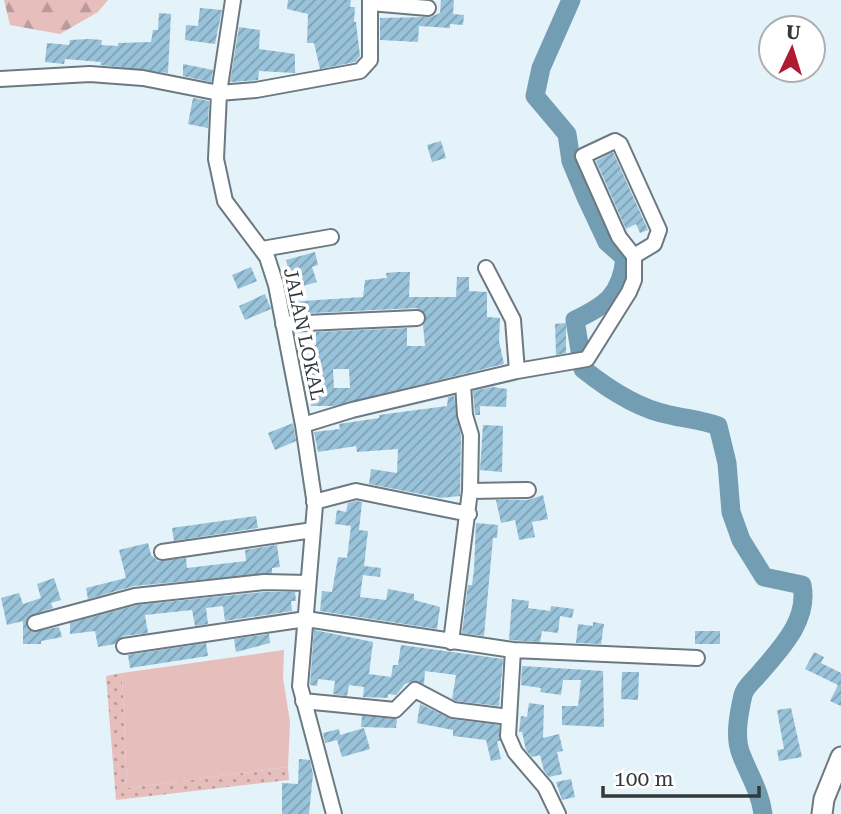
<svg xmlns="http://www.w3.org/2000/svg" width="841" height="814" font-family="'Roboto Serif',serif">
<defs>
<pattern id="grass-dots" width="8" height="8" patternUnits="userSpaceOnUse" patternTransform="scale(1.75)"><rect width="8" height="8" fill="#e6bebc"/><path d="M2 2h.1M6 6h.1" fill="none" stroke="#bb9b9a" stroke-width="1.8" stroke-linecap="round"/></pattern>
<pattern id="forest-firs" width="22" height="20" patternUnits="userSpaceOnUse" patternTransform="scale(1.75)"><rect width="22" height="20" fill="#e6bebc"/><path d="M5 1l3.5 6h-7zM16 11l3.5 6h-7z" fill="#bb9b9a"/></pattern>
<pattern id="building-hatch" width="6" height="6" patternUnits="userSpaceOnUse" patternTransform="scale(1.75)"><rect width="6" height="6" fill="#99c3da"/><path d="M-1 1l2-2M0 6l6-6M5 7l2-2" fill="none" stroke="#7d9fb2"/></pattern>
</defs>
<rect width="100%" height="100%" fill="#e4f2f9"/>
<path fill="url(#grass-dots)" d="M122,673l5,115 161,-21 1,13 -173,20 -10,-124z"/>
<path fill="url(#forest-firs)" d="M4,0h104l-10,12 -38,22 -50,-9z"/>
<path fill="#e6bebc" d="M284,650l-1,28 7,44 -2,45 -161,21 -5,-115z"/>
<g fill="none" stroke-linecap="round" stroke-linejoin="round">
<path stroke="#739db2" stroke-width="19" d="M571,0l-30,68 -6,28 32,38 4,27 15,36 21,45 18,16c-4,37 -19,47 -50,62l8,49c25,20 55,40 87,46 17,4 32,5 48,11l9,37 4,49 10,28 23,37 38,8c7,36 -22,64 -43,89 -5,6 -14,13 -16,21 -4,18 -9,42 -2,59 8,21 19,37 22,60"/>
</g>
<path fill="url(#building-hatch)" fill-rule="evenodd" d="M288,0h63l-1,7h5l-1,15h2l4,34 -5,6 -35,7 -6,-26h-7l1,-29 -21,-5z
M441,0h13l-1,14 11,1 -1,10 -13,-1v4l-31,-2 -1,16 -38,-2v-22l51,-1 9,-4z
M200,8l22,2 -7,34 -30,-4 1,-15 12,1z
M159,13l12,1 -3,59 -68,-8 1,-3 -36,-3 -1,5 -19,-2 2,-19 22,2 1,-5 19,-1 13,1 -1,5 17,1v-3l33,-1 2,-12h5z
M239,27l21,3 -1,19 36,5v19l-36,-2 -1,9 -28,2z
M183,64l30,6 -2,12 -28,-6z
M193,98l16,3 -1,27 -20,-4z
M441,141l5,17 -14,4 -5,-17z
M613,152l35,78 -8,3 -4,-9 -10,5 -30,-68z
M315,252l3,13 -6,2 5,15 -24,7 -7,-29z
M251,267l6,14 -19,8 -6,-14z
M398,272h12l-1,25h47l1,-20h12v14l18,1v25l13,1 -1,23 5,23 -170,42h-23v-19h-5l-2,-7 8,-1 -1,-23 2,-11h3v-13l91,-4v18h18l-2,-21 3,-8 -9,-9 -126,6 -2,-12 74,-5 2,-17 22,-2 -1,-5zM333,369h16l1,19h-16z
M265,294l6,15 -26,11 -6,-14z
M566,323v30l-10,2 -1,-31z
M493,387l14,2 -1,18 -26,-1v9h-5l-2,-24z
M454,396l7,40 -1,60 -19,2 -72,-14 2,-15 26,4 1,-24 -41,3 -1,-6 -38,6 -4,-20 26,-3 -1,-5 40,-6v-3l68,-9 1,-9z
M293,423l3,18 -21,9 -7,-17z
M483,425l20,1 -1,46 -22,-2z
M543,495l5,24 -16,3 3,15 -16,3 -4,-20 -14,3 -5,-23h32z
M356,501l6,1 -3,28 9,1 -4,35 17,2 -1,9 -17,-2 -3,22 26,3 2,-11 26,5v6l26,7 -3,22 -117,-18 2,-20 10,1 6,-35 9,1 4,-32 -16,-2 2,-14 9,2 2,-9z
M256,516l2,12 -84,13 -2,-13z
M476,523l22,2 -1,13h-4l-9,98 -22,-3 6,-48h4l2,-16z
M148,543l3,12 7,6 28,-3 1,10 59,-7 -1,-11 32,-5 3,22 -8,1v5l-138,13 -46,13 -2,-11 40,-10 -7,-28z
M54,578l7,22 -10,3 2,5 -24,8 -3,9 7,7 26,-5 3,10 -21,4v3h-18v-23l-16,4 -6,-27 18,-5 4,11 18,-6 -4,-14z
M264,592h31l1,9h-5l1,10 -67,10 -2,-15 -17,2 2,16 -13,2 -3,-16 -47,5 3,18 -25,3 -8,8 -17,3 -3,-16 -25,3v-11l67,-18z
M512,599l17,2 -1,7 22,3 1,-5 23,3 -2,9 -12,-2 -2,17 -16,-2 -2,11 -31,-2z
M593,622l11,2 -3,20 -25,-1 2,-19 15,2z
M314,630l59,12 -4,32 22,3 2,-12h5l3,-20 102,14 -4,47 -43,-5 -4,-2 4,-24 -31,-4 -1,13 -11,-3 -8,3 -9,11 -8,-1v4l-25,-1 1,-10 -15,-2 -2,11 -14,-2 2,-13 -17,-2 -1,7 -7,-1z
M695,631h25v13h-25z
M269,634l1,9 -34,9 -2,-13z
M206,643l2,13 -78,12 -2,-13z
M814,652l10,5 -3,6 20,10v33l-11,-5 8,-16 -33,-16z
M522,666l81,5 1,56 -42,-2v-19h16l3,-26h-18l-2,15 -21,-3 1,-4 -20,-3z
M622,672h17l-1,28 -17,-1z
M529,703l15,2 -1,33 16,-4 4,17 -6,1 5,22 -13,3 -5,-6 -4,-16 -8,2 -6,-7 -4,-18h-3l2,-16 6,1z
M420,704l31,15 48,6 1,16h-3l4,18 -10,2 -5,-21 -33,-4v-6l-36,-7z
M791,708l11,49 -23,4 -2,-11 7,-1 -7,-39z
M362,716l35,3 -1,9 -35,-1z
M364,728l6,21 -28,8 -5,-17 -12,3 -2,-10 16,-4 1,6z
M299,759l11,1 3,14 -4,40h-27v-31l16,1z
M571,779l4,18 -13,3 -6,-18z"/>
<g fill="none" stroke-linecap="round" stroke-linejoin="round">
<g stroke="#6d7980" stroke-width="18">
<path id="minor" d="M233,0l-14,93 -3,66 9,42 42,56 9,28 27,140 12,80 -15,181 34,128
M370,3l58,5
M0,79l90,-5 53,4 76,15 37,-3 104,-19 10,-11v-60
M262,249l69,-12
M283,324l134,-6
M517,371l70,-12 42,-67 5,-12v-24l-15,-19 -36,-81 32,-15 5,3 39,86 -5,14 -20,12
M463,384l2,31 6,20 -1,56
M303,425l49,-15 165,-39 -4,-51 -27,-52
M314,502l42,-11 113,23
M162,552l151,-22
M35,623l100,-27 129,-14 44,1
M451,642l19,-151 58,-1
M124,646l182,-27 207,31 184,8
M513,650l-5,86 7,16 30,35 13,27
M303,701l92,9 20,-20 38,20 56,7"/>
</g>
<g stroke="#6d7980" stroke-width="23">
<path id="major" d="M822,814l2,-15 17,-42"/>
</g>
<use href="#minor" stroke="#fff" stroke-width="14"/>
<use href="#major" stroke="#fff" stroke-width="19"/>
</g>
<g text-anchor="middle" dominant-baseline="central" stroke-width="7" stroke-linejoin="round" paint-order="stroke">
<g font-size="19" fill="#33393b" stroke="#fff">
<text transform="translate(304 334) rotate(78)">JALAN LOKAL</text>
</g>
</g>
<g transform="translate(792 49) rotate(4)"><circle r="33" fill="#ffffff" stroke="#adb0b1" stroke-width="2"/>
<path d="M0-5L12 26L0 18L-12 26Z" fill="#af1b31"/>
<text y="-10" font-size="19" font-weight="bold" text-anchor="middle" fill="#33393b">U</text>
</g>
<path d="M603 786v10h156v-10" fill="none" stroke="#33393b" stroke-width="3.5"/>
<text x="614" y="786" font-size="21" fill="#33393b" stroke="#ffffff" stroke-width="5" paint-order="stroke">100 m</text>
</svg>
